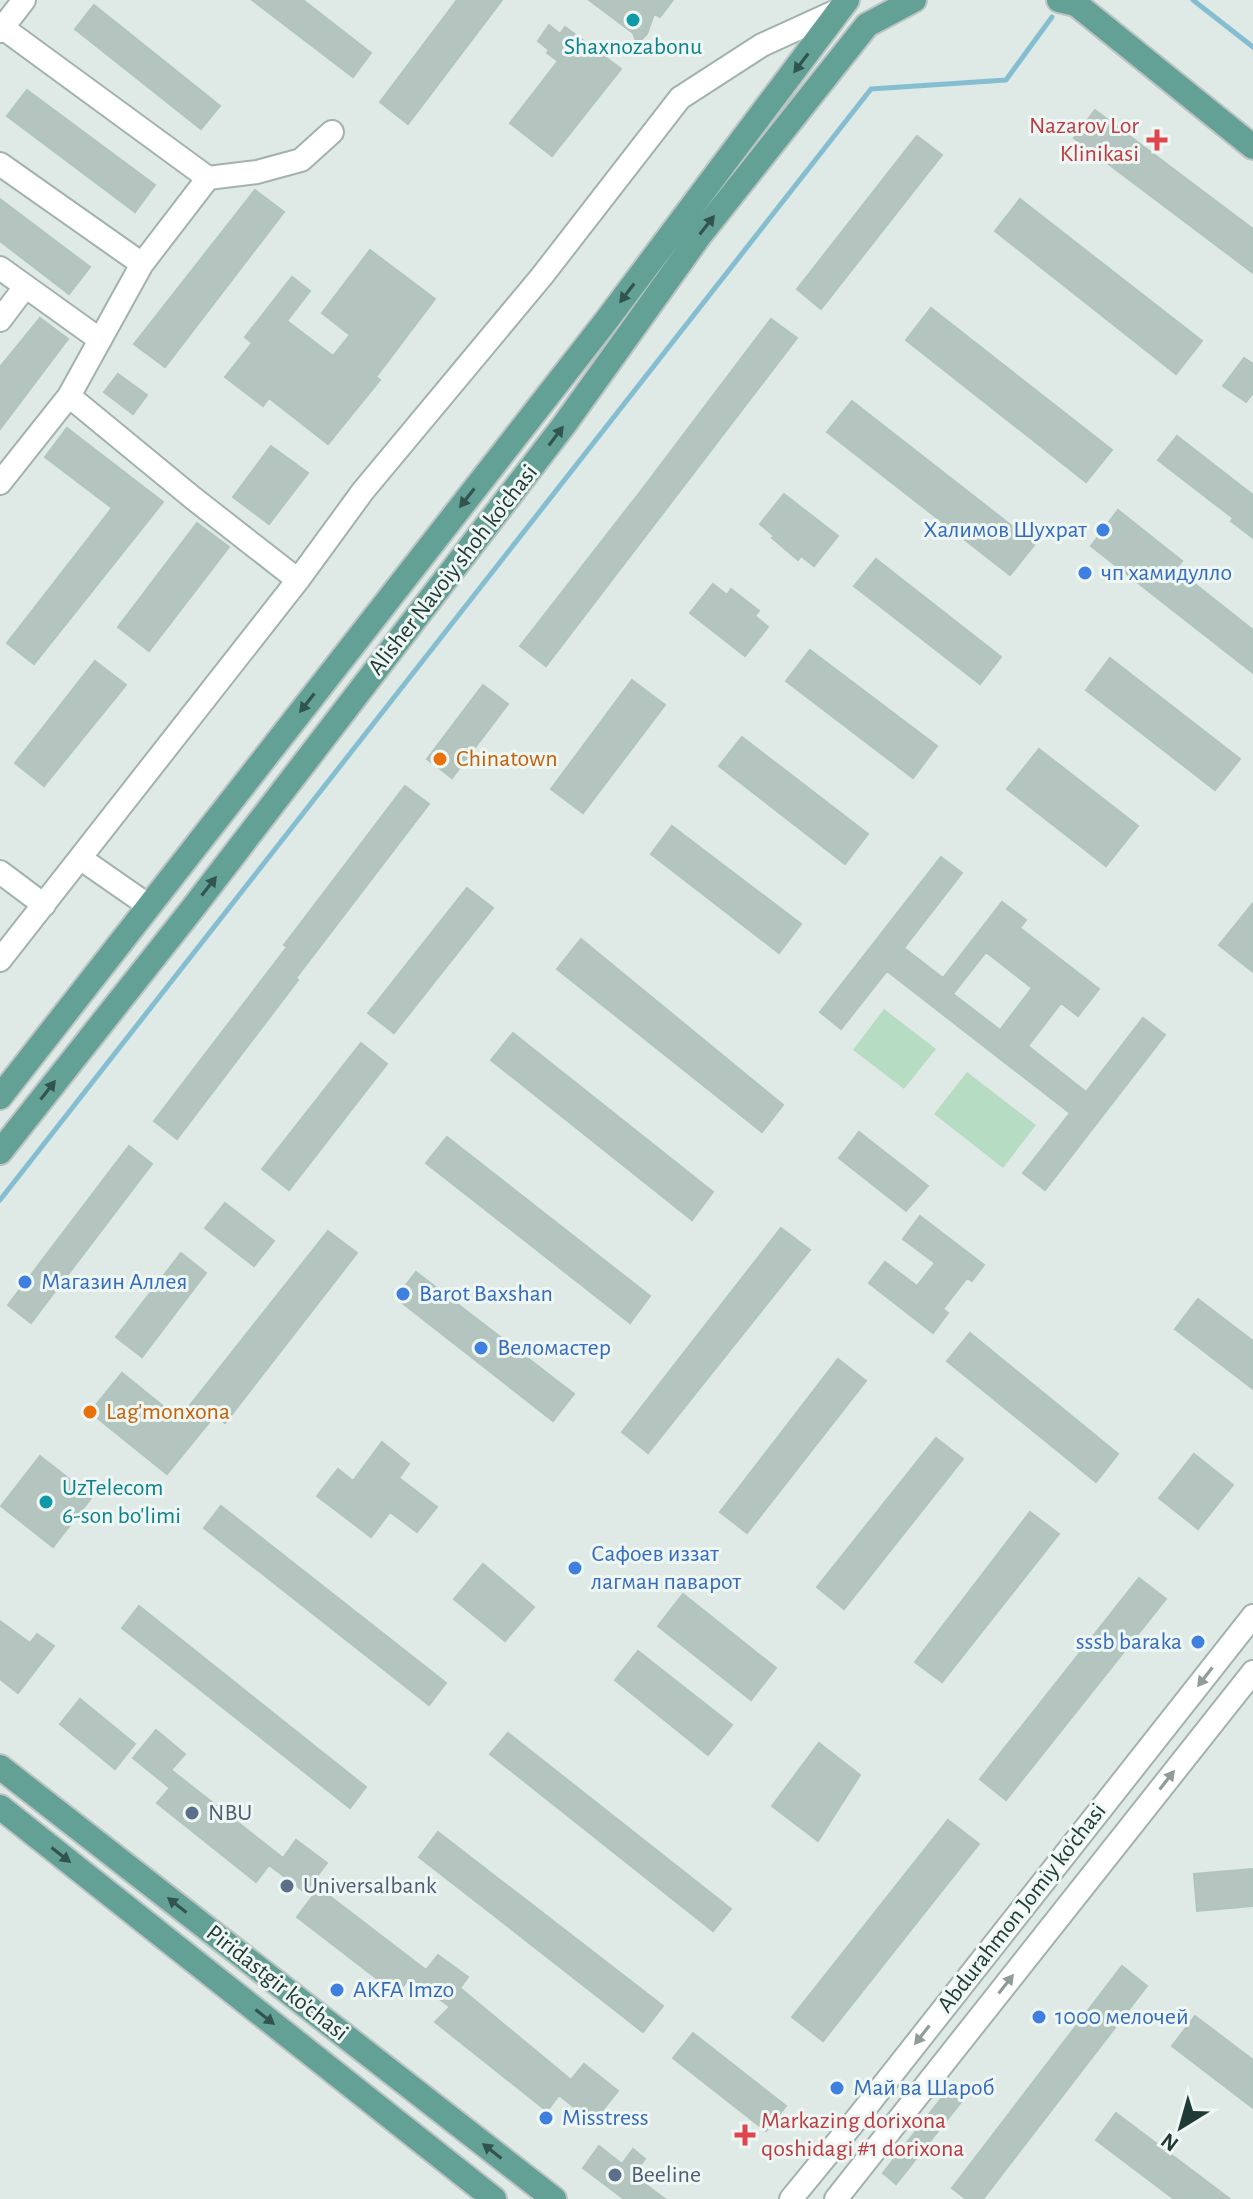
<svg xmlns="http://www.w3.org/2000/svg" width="1253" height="2199" font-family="'Alegreya Sans',sans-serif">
<rect width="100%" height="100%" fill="#dfeae6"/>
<path fill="#b7dcc4" d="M884,1009l52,40 -32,40 -51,-39z
M967,1072l69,53 -33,43 -69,-54z"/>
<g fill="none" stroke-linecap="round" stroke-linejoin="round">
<path stroke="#85bed1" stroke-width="5" d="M1193,0l60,47
M0,1200l871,-1111 135,-9 46,-63"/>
</g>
<path fill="#b4c5bf" stroke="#b1c4be" stroke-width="2" fill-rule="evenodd" d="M252,0h51l68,53 -18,24z
M457,0h45l-94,124 -28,-22z
M589,0h84l-13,17 -6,-3 -7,20 -10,10 -4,-11z
M94,5l126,101 -19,23 -126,-100z
M549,25l11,9 5,-7 56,42 -69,87 -42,-33 48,-62 -11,-8 2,-3 -11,-9z
M27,90l128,95 -20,27 -128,-96z
M1095,110l158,119v44l-179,-135z
M917,136l25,19 -121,154 -24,-20z
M255,190l29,22 -119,155 -31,-23z
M0,199l90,68 -21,27 -69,-53z
M1020,199l182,142 -26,33 -181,-143z
M370,250l65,49 -59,78 4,3 -52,64 -59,-46 -6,8 -38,-29 27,-34 -7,-6 47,-60 18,14 -23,30 46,35 17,-21 -28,-22z
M931,308l181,142 -26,32 -180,-142z
M40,318l28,21 -68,90v-62z
M771,319l26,19 -251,328 -26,-20 120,-154z
M1244,358l9,6v29l-7,9 -23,-16z
M118,374l29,21 -14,19 -29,-22z
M852,401l183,143 -25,31 -183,-143z
M67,428l96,74 -129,162 -27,-21 105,-135 -67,-51z
M1177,436l76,59v43l-22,-17 2,-3 -75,-58z
M271,446l37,27 -39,51 -36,-27z
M784,494l54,42 -24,30 -13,-10 -3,4 -26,-22 2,-2 -14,-12z
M1118,510l64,51 -6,8 77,61v43l-162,-127z
M197,523l32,24 -80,104 -31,-24z
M876,559l125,98 -21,27 -126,-98z
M713,584l14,11 4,-6 28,22 -4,5 13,11 -23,29 -55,-43z
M810,650l127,96 -24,32 -127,-97z
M1110,658l130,101 -25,31 -129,-100z
M95,661l31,24 -82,101 -29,-23z
M632,680l33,25 -82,108 -32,-24z
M483,685l25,19 -56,74 -25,-19z
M742,737l126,97 -23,30 -126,-98z
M1039,749l99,77 -32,40 -99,-77z
M405,786l24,18 -133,174 2,2 -121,159 -23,-18 133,-174 -3,-2z
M672,826l129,98 -22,29 -128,-99z
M941,857l21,16 -58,75 39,30 59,-76 24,18 -6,8 79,61 -21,27 -17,-13 -33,43 58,46 57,-74 22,17 -120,155 -22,-17 47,-60 -183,-142 -46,58 -21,-17zM986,952l46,36 -32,42 -47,-36z
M467,888l26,20 -99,125 -26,-20z
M1253,903v69l-34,-27z
M581,939l202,166 -21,27 -205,-163z
M513,1033l200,159 -21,28 -201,-160z
M361,1043l26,21 -98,126 -27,-21z
M859,1132l69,54 -22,25 -67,-53z
M447,1137l203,159 -20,27 -204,-160z
M129,1146l23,18 -121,159 -23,-18z
M225,1203l49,38 -20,25 -49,-38z
M920,1216l64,49 -12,16 -5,-3 -24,31 5,4 -15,20 -64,-50 16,-21 32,24 18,-23 -32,-24z
M781,1228l29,22 -162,203 -26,-21z
M328,1231l29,22 -132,170 -10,-8 -48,59 -77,-62 32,-39 57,46z
M181,1253l25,20 -64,84 -26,-20z
M416,1272l158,122 -21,27 -157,-123z
M1198,1299l55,42v48l-78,-60z
M970,1333l148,121 -22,28 -149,-121z
M838,1359l28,22 -119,152 -27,-21z
M936,1438l27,21 -119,150 -27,-22z
M382,1442l27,22 -10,14 38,29 -20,25 -27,-20 -19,25 -54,-41 21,-27 15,12z
M1194,1454l39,31 -35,44 -39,-31z
M40,1456l52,41 -39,50 -52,-41z
M221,1506l225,177 -17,22 -225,-177z
M1030,1512l29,22 -117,148 -27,-20z
M483,1564l51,43 -29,34 -51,-42z
M1139,1578l27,21 -160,201 -26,-21z
M683,1594l93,74 -25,32 -93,-74z
M139,1606l227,181 -16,21 -228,-180z
M0,1621l30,22 7,-9 17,12 -36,47 -18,-14z
M638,1651l94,74 -24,30 -93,-75z
M80,1699l55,45 -20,25 -55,-45z
M156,1730l29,24 -14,16 112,88 13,-18 31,23 -22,29 -36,-27 -13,17 -99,-79 13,-15 -37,-30z
M508,1733l223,176 -18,22 -223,-177z
M819,1743l41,32 -42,66 -46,-35z
M948,1820l31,24 -156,197 -31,-24z
M438,1832l225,174 -20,26 -224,-175z
M1253,1869v37l-56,5 -3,-37z
M319,1888l107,82 12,-15 30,22 -8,11 111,92 13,-16 34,27 -25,31 -34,-27 -12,16 -112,-89 15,-15 -40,-30 -13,17 -100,-77z
M1122,1966l25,20 -164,213h-17l-14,-11z
M1195,2016l58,44v48l-81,-62z
M693,2033l93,73 -20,25 -93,-73z
M947,2091l15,10 -66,83 -13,-11z
M1116,2113l114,86h-56l-78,-59z
M599,2146l23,18 11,-15 12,10 -12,16 32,24h-41l-41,-31z"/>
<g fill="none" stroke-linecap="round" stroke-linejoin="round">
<g stroke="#a2b2ae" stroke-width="26">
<path id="minor" d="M0,28h3l205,150
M0,31l24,-31
M0,164l142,100
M0,268l99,71
M0,320l25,-33
M0,483l69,-87
M298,580l-105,-82 -124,-102 73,-132 66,-86 49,-6 44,-12 31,-28
M80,858l69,48
M0,872l44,33
M0,960l298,-380 65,-89 179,-215 138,-178 82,-53 79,-36
M791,2199l68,-83 394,-500
M836,2199l417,-527"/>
</g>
<g stroke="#bcc4c3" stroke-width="28">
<path id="major" d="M1059,0l17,4 177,143
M0,1097l606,-776 241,-321
M0,1152l193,-244 371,-483 136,-190 167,-210 47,-25
M0,1767l554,432
M0,1807l494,392"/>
</g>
<use href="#minor" stroke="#fff" stroke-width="22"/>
<use href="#major" stroke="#63a096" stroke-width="24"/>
</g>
<defs><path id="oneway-solid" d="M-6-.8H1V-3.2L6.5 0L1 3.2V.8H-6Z" transform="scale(2)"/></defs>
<g fill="#31544e">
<use href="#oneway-solid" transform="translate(801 63) rotate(127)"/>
<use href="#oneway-solid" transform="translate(707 225) rotate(-52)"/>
<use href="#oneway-solid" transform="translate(627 293) rotate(127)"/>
<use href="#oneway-solid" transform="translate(556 436) rotate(-53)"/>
<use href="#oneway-solid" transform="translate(467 498) rotate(128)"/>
<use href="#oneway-solid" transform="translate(307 703) rotate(128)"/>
<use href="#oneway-solid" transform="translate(209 886) rotate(-52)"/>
<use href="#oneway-solid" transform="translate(48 1090) rotate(-52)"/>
<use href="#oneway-solid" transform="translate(61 1855) rotate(38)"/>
<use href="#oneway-solid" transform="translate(177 1905) rotate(-142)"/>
<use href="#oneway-solid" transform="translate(265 2017) rotate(38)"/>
<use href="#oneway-solid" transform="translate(492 2151) rotate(-142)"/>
</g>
<g fill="#909c9a">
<use href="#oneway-solid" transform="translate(1205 1677) rotate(128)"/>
<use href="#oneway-solid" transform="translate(1167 1780) rotate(-52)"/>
<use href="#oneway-solid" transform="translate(1006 1984) rotate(-52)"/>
<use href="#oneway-solid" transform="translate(922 2035) rotate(128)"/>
</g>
<g fill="#0f9aa8" stroke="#eff7f4" stroke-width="3">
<circle cx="633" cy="20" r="8"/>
<circle cx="46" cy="1502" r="8"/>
</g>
<g fill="#e0444e" stroke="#eff7f4" stroke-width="3">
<path d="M1153 128h8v8h8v8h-8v8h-8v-8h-8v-8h8z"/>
<path d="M741 2123h8v8h8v8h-8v8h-8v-8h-8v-8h8z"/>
</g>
<g fill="#3f7fe0" stroke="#eff7f4" stroke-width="3">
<circle cx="1103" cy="530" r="8"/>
<circle cx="1085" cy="573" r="8"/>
<circle cx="25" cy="1282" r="8"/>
<circle cx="403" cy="1294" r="8"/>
<circle cx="481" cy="1348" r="8"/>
<circle cx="575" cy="1568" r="8"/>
<circle cx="1198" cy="1642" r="8"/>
<circle cx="337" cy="1990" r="8"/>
<circle cx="1039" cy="2017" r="8"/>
<circle cx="837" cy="2088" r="8"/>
<circle cx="546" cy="2118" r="8"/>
</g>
<g fill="#e8710a" stroke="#eff7f4" stroke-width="3">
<circle cx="440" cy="759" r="8"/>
<circle cx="90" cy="1412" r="8"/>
</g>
<g fill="#5c6f8a" stroke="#eff7f4" stroke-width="3">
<circle cx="192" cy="1813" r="8"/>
<circle cx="287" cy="1886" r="8"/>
<circle cx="615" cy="2175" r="8"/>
</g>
<g text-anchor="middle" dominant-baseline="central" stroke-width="6" stroke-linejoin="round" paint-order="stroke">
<g font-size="24" fill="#0d838f" stroke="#eff7f4">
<text x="633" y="47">Shaxnozabonu</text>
<text x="62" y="1488" text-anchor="start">UzTelecom<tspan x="62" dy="28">6-son bo'limi</tspan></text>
</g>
<g font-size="24" fill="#be3a42" stroke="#eff7f4" text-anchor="end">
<text x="1139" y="126">Nazarov Lor<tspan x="1139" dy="28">Klinikasi</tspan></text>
<text x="761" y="2121" text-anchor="start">Markazing dorixona<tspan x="761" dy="28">qoshidagi #1 dorixona</tspan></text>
</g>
<g font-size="24" fill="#366cbe" stroke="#eff7f4" text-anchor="start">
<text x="1087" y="530" text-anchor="end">Халимов Шухрат</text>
<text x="1101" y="573">чп хамидулло</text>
<text x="41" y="1282">Магазин Аллея</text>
<text x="419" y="1294">Barot Baxshan</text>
<text x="497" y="1348">Веломастер</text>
<text x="591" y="1554">Сафоев иззат<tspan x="591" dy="28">лагман паварот</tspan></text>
<text x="1182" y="1642" text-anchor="end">sssb baraka</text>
<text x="353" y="1990">AKFA Imzo</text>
<text x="1055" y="2017">1000 мелочей</text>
<text x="853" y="2088">Май ва Шароб</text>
<text x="562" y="2118">Misstress</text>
</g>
<g font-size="24" fill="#203a36" stroke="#eff7f4">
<text transform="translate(453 570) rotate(-52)">Alisher Navoiy shoh ko'chasi</text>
<text transform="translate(1022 1908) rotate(-52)">Abdurahmon Jomiy ko'chasi</text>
<text transform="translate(277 1983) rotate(38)">Piridastgir ko'chasi</text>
</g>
<g font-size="24" fill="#c56008" stroke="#eff7f4" text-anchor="start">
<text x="456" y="759">Chinatown</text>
<text x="106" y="1412">Lag'monxona</text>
</g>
<g font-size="24" fill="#4e5e75" stroke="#eff7f4" text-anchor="start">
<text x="208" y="1813">NBU</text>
<text x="303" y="1886">Universalbank</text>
<text x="631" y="2175">Beeline</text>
</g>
</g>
<g transform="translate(1181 2127) rotate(217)" stroke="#eff7f4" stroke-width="6" paint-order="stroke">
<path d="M0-6L14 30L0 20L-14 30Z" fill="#203a36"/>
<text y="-12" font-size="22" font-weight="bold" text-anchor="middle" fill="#203a36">N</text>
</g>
</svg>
